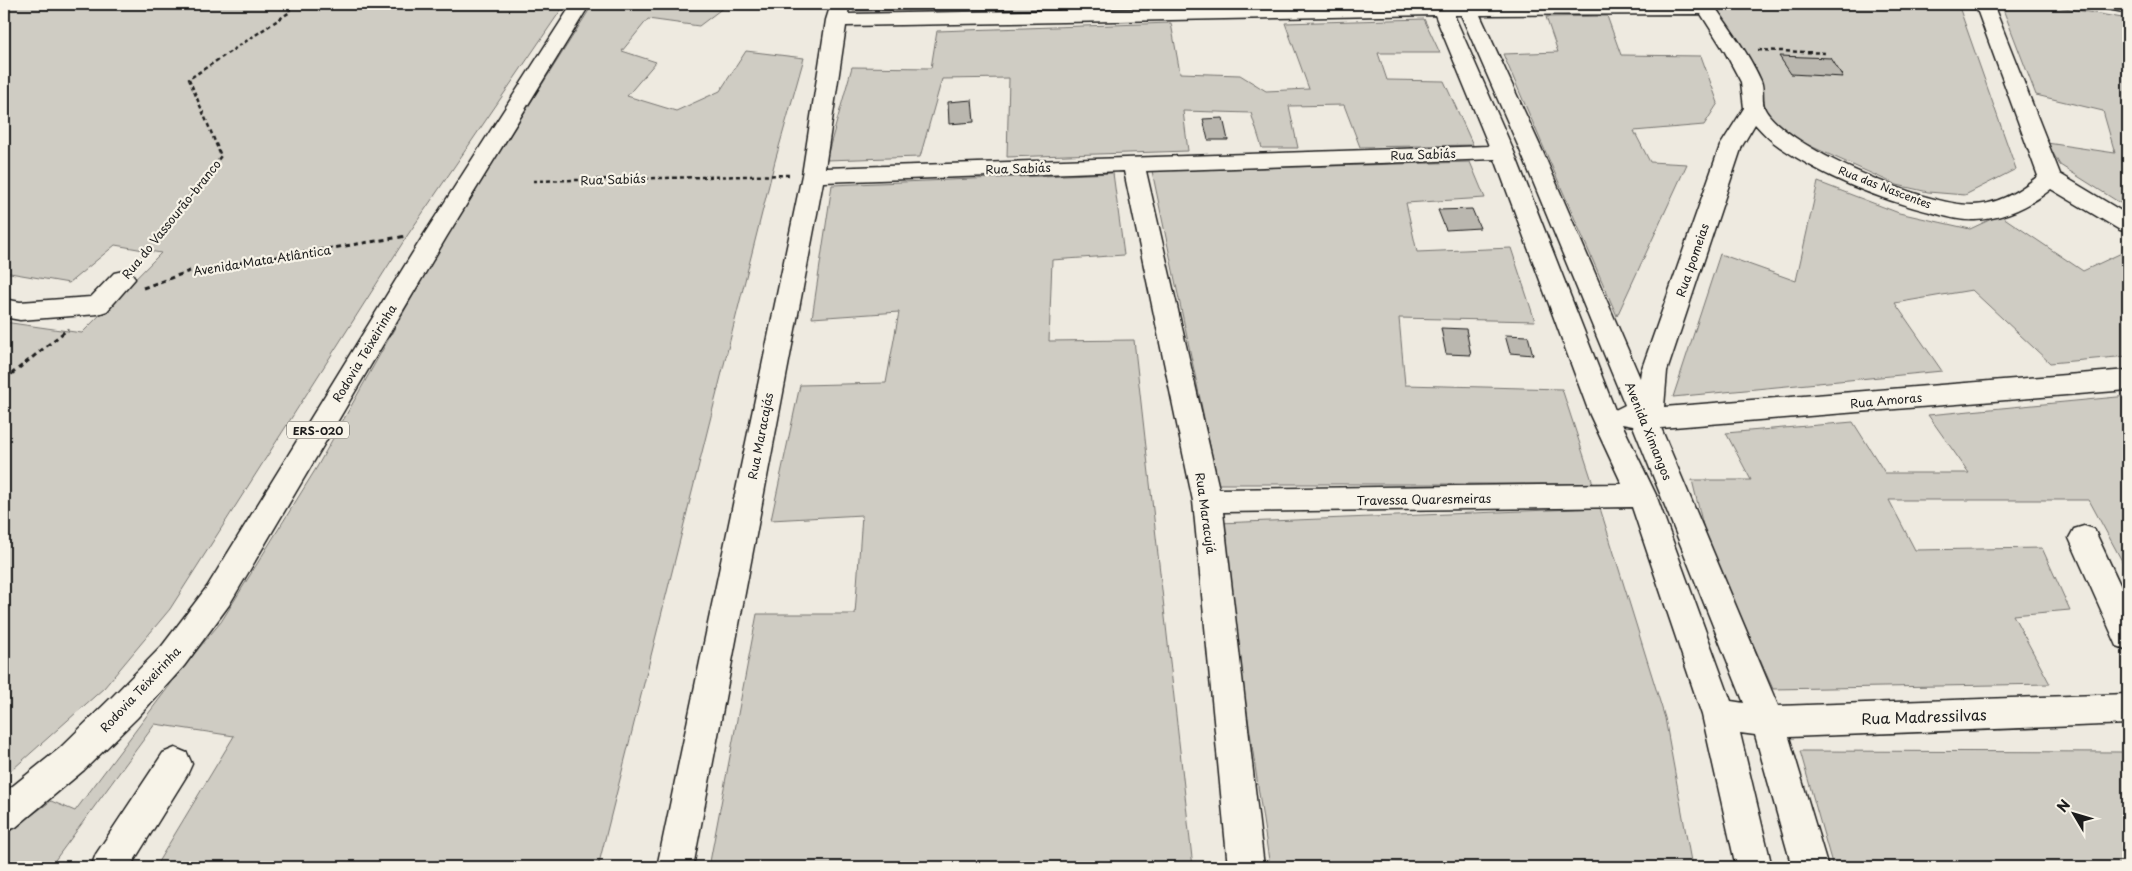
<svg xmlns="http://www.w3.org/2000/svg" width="2132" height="871" font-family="'Playpen Sans',sans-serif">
<rect width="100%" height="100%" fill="#eeeae0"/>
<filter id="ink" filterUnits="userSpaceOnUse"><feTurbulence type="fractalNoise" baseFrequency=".02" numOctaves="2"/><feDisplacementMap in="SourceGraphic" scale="10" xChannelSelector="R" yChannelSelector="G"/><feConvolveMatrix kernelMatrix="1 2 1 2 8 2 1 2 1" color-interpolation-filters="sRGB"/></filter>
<g filter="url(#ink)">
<path fill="#cfccc3" stroke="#767470" d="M4,4h561l-158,232 -237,373 -66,79 -100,89v-455l78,11 79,-80 -46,-8 -46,38 -65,-11z
M593,4h135l-29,22 -51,-7 -26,32 34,11 -29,34 49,15 44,-20 26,-40 58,7 -29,103 -177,706h-443l79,-131 -79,-12 -105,143h-46v-32l47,-34 24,10 113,-150 33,-39 96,-155 128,-229z
M854,4h506v2l-507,5z
M1713,4l233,1 12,-1 58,165 -51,26 -37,-3 -31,-7 -111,-50 -24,-25v-25z
M2001,4h41l86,15v189l-68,-43 -13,-22 68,10 -12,-42 -67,-16z
M1607,16l14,39 80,1 17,47 -14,22 -70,6 16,31 37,2 -70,152 -114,-262 55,-2 -12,-35z
M1424,19l16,34h-62l9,27 57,1 29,64 -113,2 -16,-42 -55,1 9,42h-36l-11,-35 -68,-2 5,40 -181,6 2,-79 -67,1 -22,78 -94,3 26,-93 79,1 6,-37 234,-8 9,50 60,2 26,16 43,-2 -24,-66z
M1470,162l15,36 -79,5 11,49 94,-4 24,73 -136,-3 6,67 157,4 31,95h-375l-66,-313z
M1113,173l11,82 -72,5 -3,81 85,-1 59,527h-484l48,-253h98l7,-99 -91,5 29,-135 86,-2 13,-71 -87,6 20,-133z
M1818,182l81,31 71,16 30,-14 83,56 45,-21v106l-78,7 -78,-73 -77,13 47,68 -269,26 47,-143 76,27z
M2128,396v176l-39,-72h-200l26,50 127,-2 28,62 -57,5 37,69 -277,5 -67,-151 -14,-58h59l-25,-47 127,-11 32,51h84l-41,-58z
M1600,508l65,210 27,149h-422l-51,-344z
M1800,751l328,1v115h-295z"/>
<path fill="#bab7af" stroke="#1c1c1c" d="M1779,56l52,2 12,19 -52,-3z
M972,100l2,22 -25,2 -1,-22z
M1223,118l5,22h-20l-5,-21z
M1472,209l8,19 -34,2 -8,-20z
M1441,328l25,1 5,26 -25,-1z
M1505,335l23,1 5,19 -23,-2z"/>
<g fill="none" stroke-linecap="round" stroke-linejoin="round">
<g stroke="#1c1c1c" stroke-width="3">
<path id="minor" d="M831,4h18l-1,10 583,-10h282c17,25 36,50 48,77 4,10 -1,21 5,30 26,40 161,95 207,94 24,0 47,-14 65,-29l-63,-172h18l67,170 68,41v17l-8,-2 -69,-41c-21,17 -48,30 -76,31 -14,1 -28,-3 -41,-7 -53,-13 -108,-35 -154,-66 -9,-6 -17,-14 -25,-23l-13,22 -75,225 -3,36 464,-37v20l-467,38 117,278 350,-12v30l-339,13 39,130h-36l-37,-132 -15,-2 32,134h-36l-34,-152 -70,-208 -409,5 41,355h-36l-35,-366 -69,-330 -301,11 -130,685h-36l145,-692 24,-155zM1701,14l24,38 16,30 3,26 -24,38 -79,225 -1,7 -98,-228 -62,-135zM1435,15l54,131 -664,22 21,-142zM1454,15h7l59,135 105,255 -10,5 -101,-258zM1495,159l95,256 32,69 -403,5 -73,-318zM1622,424l11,2 111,277 -13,-2 -75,-206z
M2101,4h27v9l-25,-5z
M123,271l9,2 3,6 -28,32 -9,3 -78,6 -16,-3v-18l16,3 71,-5 23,-24z
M2084,526l10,3 34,73v48l-11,-4 -48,-108 5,-9z
M175,748l12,5 5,11 -5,11 -57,92h-39l5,-13 67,-101z"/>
</g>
<g stroke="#1c1c1c" stroke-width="3">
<path id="primary" d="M572,4h18l-143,232 -218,369 -45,61 -47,52 -53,52 -68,57 -12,5v-39l56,-45 53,-52 49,-50 45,-59 216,-351z"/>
</g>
<path stroke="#1c1c1c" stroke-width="2.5" stroke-dasharray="4 3" stroke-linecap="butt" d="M1758,50l69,3
M533,181l256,-6
M162,231l59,-75 -32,-77 101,-67 -1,-8"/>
<path stroke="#1c1c1c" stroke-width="3" stroke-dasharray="5 4" stroke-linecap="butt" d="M136,263l27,-34
M143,288l47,-17 217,-35
M4,380l64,-51"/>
<use href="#minor" fill="#f7f3e8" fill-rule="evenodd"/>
<use href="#primary" fill="#f7f3e8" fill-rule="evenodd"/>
</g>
</g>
<g text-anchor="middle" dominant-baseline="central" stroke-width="4.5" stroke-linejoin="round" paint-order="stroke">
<g font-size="11" fill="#1c1c1c" stroke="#f7f3e8">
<text transform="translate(1885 187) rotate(21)">Rua das Nascentes</text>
</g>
<rect fill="#f7f3e8" stroke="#5e5c59" stroke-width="1" x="287" y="421.5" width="62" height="17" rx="4"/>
<g font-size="11" font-weight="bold" fill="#1c1c1c">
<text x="318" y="430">ERS-020</text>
</g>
<g font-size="12" fill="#1c1c1c" stroke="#f7f3e8">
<text transform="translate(1423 154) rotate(-2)">Rua Sabiás</text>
<text transform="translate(1018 168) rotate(-2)">Rua Sabiás</text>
<text transform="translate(613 179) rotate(-2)">Rua Sabiás</text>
<text transform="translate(171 219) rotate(-51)">Rua do Vassourão-branco</text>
<text transform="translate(262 260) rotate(-9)">Avenida Mata Atlântica</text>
<text transform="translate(1692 260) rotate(-71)">Rua Ipomeias</text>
<text transform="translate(364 353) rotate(-59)">Rodovia Teixeirinha</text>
<text transform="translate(1886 400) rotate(-5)">Rua Amoras</text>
<text transform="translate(1649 431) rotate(68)">Avenida Ximangos</text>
<text transform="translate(760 436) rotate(-79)">Rua Maracajás</text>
<text transform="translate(1424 499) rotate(-1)">Travessa Quaresmeiras</text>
<text transform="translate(1206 513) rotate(82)">Rua Maracujá</text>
<text transform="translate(140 689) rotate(-47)">Rodovia Teixeirinha</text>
</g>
<g font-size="15" fill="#1c1c1c" stroke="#f7f3e8">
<text transform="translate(1924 716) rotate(-2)">Rua Madressilvas</text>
</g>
</g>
<rect width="2132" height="871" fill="none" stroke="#f7f3e8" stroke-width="20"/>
<rect x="10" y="10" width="2112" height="851" fill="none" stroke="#1c1c1c" stroke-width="2" filter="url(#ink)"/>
<g transform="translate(2074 814) rotate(308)" stroke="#f7f3e8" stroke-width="4" paint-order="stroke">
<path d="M0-4L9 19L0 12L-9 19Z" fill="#1c1c1c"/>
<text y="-8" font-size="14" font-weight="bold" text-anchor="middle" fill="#1c1c1c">N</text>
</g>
</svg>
